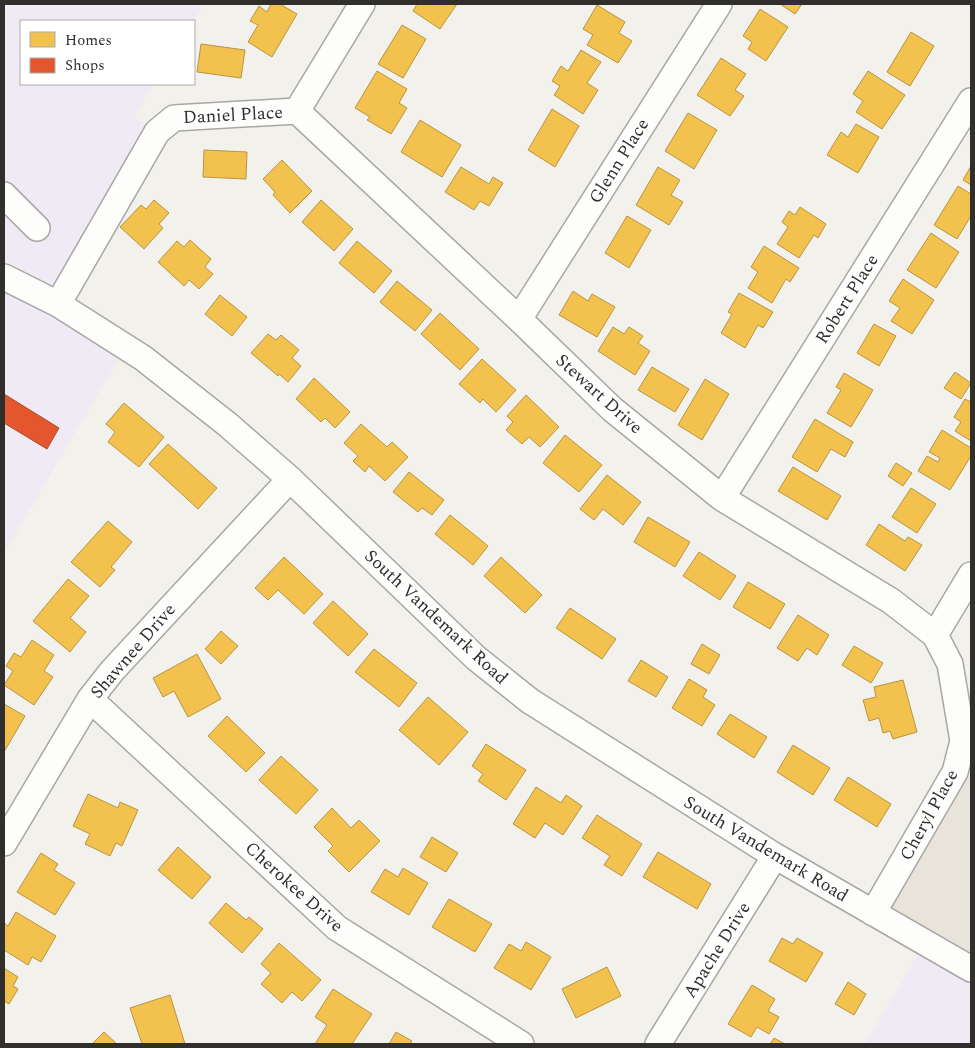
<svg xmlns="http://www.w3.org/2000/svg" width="975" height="1048" font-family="Spectral,serif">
<rect width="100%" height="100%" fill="#f3f1ec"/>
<path fill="#efeaf4" d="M4,4h200l-11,17h-172v63h133l-20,33 23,15 -99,172 68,43 -122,206z
M925,943l46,26v75h-106z"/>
<path fill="#e9e4db" d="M971,741v228l-98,-56z"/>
<path fill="#f2c14e" stroke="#b89544" d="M271,4h9l17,10 -25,43 -24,-15 10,-17 -8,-4 9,-15 8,6z
M417,4h40l-17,25 -27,-18z
M780,4h22l-7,10z
M597,5l28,17 -6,11 13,8 -14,22 -31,-18 6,-10 -10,-6z
M760,9l28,18 -22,34 -18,-12 4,-7 -9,-6z
M402,25l24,14 -23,39 -25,-14z
M911,32l23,14 -24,40 -23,-14z
M201,44l44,6 -4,28 -44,-6z
M581,50l20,12 -14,21 11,7 -15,24 -29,-19 6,-9 -8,-5 9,-15 7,5z
M721,58l25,16 -11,16 9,6 -14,20 -33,-21z
M377,71l30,18 -8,14 8,5 -16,26 -24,-14 3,-3 -15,-9z
M868,71l37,24 -23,34 -26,-17 7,-11 -10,-7z
M552,109l27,17 -24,41 -27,-17z
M688,113l29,17 -23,39 -29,-18z
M420,120l41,25 -19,32 -41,-25z
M856,124l23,13 -21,36 -31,-18 14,-23 7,5z
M204,150l43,2 -1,27 -43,-2z
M282,160l30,31 -22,22 -17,-18 2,-3 -12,-13z
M971,166v19l-8,-5z
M461,167l28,17 4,-7 10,6 -14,23 -9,-5 -6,9 -29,-18z
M658,167l22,13 -9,15 12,7 -14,23 -33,-20z
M958,186l13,8v22l-14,23 -23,-14z
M154,200l15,13 -10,11 4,4 -19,21 -24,-22 21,-22 5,4z
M321,200l32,29 -19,22 -32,-29z
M800,207l26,17 -8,14 -4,-3 -15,23 -22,-14 11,-17 -6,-5 7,-11 6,4z
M627,216l24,14 -22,38 -24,-15z
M931,233l28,19 -23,36 -29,-18z
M190,240l21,19 -6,8 8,7 -14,15 -10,-9 -5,6 -26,-24 19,-21 7,6z
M357,241l35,30 -18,22 -35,-30z
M764,246l35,22 -9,14 -4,-3 -14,24 -24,-15 10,-16 -7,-5z
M903,279l31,21 -22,34 -21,-13 9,-13 -11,-7z
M397,281l35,29 -17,21 -35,-29z
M573,291l15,10 4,-7 23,13 -18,30 -38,-22z
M739,293l34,19 -10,16 -5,-3 -13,23 -24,-15 11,-19 -4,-2z
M220,295l27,22 -15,19 -27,-22z
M440,313l39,36 -19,21 -39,-36z
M874,324l22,12 -17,30 -22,-13z
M613,327l11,7 5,-7 14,9 -5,7 12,8 -15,24 -37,-24z
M268,334l8,6 5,-5 18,15 -7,8 9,8 -13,16 -9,-8 -1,2 -27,-23z
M482,359l34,31 -20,22 -13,-13 -3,4 -21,-19z
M652,367l37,22 -14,23 -37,-22z
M955,372l16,11 -10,16 -17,-11z
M844,373l29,17 -22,37 -24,-14 14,-23 -5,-3z
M314,378l36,34 -15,16 -10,-10 -4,4 -25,-23z
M705,379l24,15 -27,46 -24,-15z
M526,395l33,32 -19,20 -11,-10 -7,7 -16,-14 7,-8 -6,-6z
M965,399l6,3v39l-16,-10 6,-9 -7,-5z
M124,403l40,34 -25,30 -31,-25 7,-10 -9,-8z
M815,419l38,23 -8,15 -14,-8 -14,23 -25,-15z
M361,424l26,23 5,-5 16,15 -23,24 -16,-15 -4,6 -12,-11 5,-5 -14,-13z
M942,430l29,18v8l-21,34 -32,-19 9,-15 11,6 2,-4 -11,-6z
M565,435l37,30 -23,27 -36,-29z
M168,444l49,44 -19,21 -49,-45z
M896,463l16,10 -9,13 -15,-10z
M793,467l48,29 -14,24 -49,-29z
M409,472l35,28 -12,15 -10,-7 -4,4 -25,-20z
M607,475l34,27 -18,23 -20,-16 -9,11 -14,-11z
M911,488l25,16 -19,29 -25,-16z
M450,515l38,31 -15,19 -38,-31z
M648,517l42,25 -15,25 -41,-25z
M108,521l24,21 -21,25 4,3 -15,17 -29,-25z
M879,524l26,17 3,-4 14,8 -17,26 -39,-26z
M699,552l37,24 -16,24 -37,-24z
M284,557l39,37 -19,20 -26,-24 -10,10 -13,-12z
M501,557l41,38 -17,18 -41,-37z
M68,579l21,17 -19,22 16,14 -16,20 -37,-31z
M748,582l37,22 -15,25 -37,-22z
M333,601l35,33 -20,22 -35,-33z
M570,608l46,31 -14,20 -46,-31z
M798,615l31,20 -12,20 -10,-7 -9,13 -21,-13z
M221,631l17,15 -17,18 -16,-15z
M32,640l22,15 -10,16 9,6 -19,28 -30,-20 9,-14 -7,-5 8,-13 7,4z
M702,644l18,11 -11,19 -18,-10z
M854,646l29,17 -12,20 -29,-18z
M374,649l43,34 -18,24 -44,-35z
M197,654l24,45 -33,18 -14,-26 -11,6 -10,-19z
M641,660l27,17 -12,20 -28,-16z
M689,679l18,11 -4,7 12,8 -13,21 -30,-18z
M903,680l14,52 -24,7 -3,-8 -7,2 -4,-15 -10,3 -6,-21 13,-3 -2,-10z
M428,697l40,35 -29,33 -40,-35z
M4,704l21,12 -21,36z
M730,714l37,23 -13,21 -37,-24z
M227,716l38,37 -19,19 -38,-36z
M486,744l40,26 -20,30 -28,-19 5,-7 -11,-8z
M793,745l37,23 -17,27 -36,-23z
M281,756l37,34 -22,24 -37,-34z
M848,777l43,27 -14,23 -43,-27z
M536,787l25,16 5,-8 16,11 -19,29 -18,-12 -10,15 -22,-14z
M88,794l30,14 2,-6 18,8 -16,36 -6,-3 -6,13 -25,-12 5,-10 -17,-8z
M332,808l19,20 8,-8 21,21 -31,31 -21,-21 5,-5 -19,-19z
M597,815l45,29 -20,32 -18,-11 6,-9 -28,-18z
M432,837l26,16 -12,19 -26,-15z
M178,847l33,30 -19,22 -34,-29z
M658,852l53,32 -14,25 -54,-32z
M41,853l17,11 -4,6 21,13 -20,32 -38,-23z
M403,868l25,15 -19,32 -38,-23 14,-23 13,8z
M449,899l43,25 -17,28 -43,-25z
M226,903l20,17 3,-3 14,12 -21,24 -33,-30z
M16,912l40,24 -15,26 -9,-5 -4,8 -24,-15v-27l4,3z
M782,938l11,6 4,-6 26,15 -17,29 -37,-21z
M526,942l25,15 -20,33 -37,-22 15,-24 12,7z
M279,943l42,37 -19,21 -10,-9 -10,11 -21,-19 10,-11 -10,-9z
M607,967l14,29 -45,22 -14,-29z
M4,968l14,9 -5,9 5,3 -9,15 -5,-3z
M848,982l18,12 -12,21 -19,-11z
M752,985l23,14 -7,12 11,6 -10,17 -12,-7 -6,10 -23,-13z
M333,989l39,25 -20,30h-37l12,-19 -12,-8z
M170,995l15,49h-43l-12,-36z
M104,1032l13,12h-25z
M396,1032l16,9 -2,3h-21z
M774,1038l11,6h-15z"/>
<path fill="#e4572e" stroke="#ae4b2d" d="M4,394l55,34 -12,21 -43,-26z"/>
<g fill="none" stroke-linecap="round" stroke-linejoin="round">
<g stroke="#a9a7a4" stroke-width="28">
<path id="minor" d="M297,111l222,208 93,90 110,89 169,103 44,34 15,29 13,77 -8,31 -82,141
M297,111l65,-107
M4,195l33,33
M4,277l54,27 85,54 84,66 63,55 186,179 54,43 245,155 196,113
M58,304l99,-172 17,-14 123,-7
M519,319l200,-315
M722,498l249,-397
M935,635l36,-60
M90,699l247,229 184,116
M4,843l86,-144 22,-28 178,-192
M658,1044l117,-188"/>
</g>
<use href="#minor" stroke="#fdfdfc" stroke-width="25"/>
</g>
<g text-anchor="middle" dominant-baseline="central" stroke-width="5" stroke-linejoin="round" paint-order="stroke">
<g font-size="18" fill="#302f2b" stroke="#fff">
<text transform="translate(233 115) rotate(-3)">Daniel Place</text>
<text transform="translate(619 161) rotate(-58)">Glenn Place</text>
<text transform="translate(847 299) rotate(-58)">Robert Place</text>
<text transform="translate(599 394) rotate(42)">Stewart Drive</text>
<text transform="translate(436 617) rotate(43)">South Vandemark Road</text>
<text transform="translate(133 651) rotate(-49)">Shawnee Drive</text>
<text transform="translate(929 815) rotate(-61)">Cheryl Place</text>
<text transform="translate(766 849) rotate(31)">South Vandemark Road</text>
<text transform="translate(294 887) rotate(42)">Cherokee Drive</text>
<text transform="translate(717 950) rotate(-58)">Apache Drive</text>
</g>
</g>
<rect width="975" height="1048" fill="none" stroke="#302f2b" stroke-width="10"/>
<rect x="20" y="20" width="175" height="65" fill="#ffffff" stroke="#acacaa"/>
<rect x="30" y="32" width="25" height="15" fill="#f2c14e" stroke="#acacaa"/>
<text x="65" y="45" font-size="15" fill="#302f2b">Homes</text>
<rect x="30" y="58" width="25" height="15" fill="#e4572e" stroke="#acacaa"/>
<text x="65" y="70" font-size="15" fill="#302f2b">Shops</text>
</svg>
